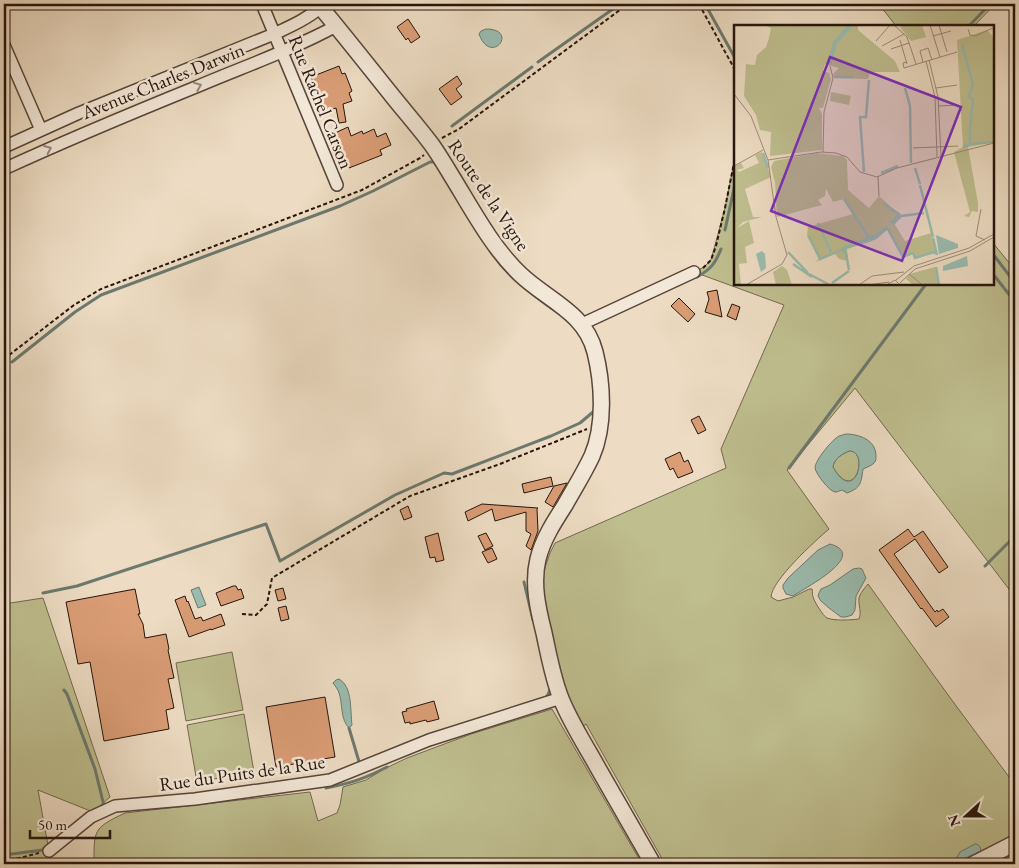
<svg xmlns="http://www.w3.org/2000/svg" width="1019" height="868" font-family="'EB Garamond',serif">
<rect width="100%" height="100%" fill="#eddcc3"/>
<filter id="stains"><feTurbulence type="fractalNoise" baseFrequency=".004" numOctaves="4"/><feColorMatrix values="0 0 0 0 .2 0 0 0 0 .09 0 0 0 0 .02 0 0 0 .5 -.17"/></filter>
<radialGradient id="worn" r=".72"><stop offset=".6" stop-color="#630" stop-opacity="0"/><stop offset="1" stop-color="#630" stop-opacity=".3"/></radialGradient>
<path fill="#bfbe8f" stroke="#72694e" d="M879,4h116l-21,22h-78z
M735,158v126h258v-41l22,27v327l-160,-209 -68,82 42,59c-14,12 -57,51 -58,68l7,4 15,-4 16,-8h3c1,3 0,6 1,8 1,4 10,19 14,21 7,3 25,2 32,1 3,-7 -1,-14 0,-21 1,-5 6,-10 9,-14l83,115 64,86v49c-20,12 -40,22 -61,30h-289l-79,-140 -4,3 -14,-27 -7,-24 -15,-61 -3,-22v-20l7,-20 5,-10 171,-75 -5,-19 63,-144 -90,-33 10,-5 7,-7 14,-52z
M849,451c21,-1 6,55 -16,16 1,-8 9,-13 16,-16z
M43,598l67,199 -17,15 -55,-22 11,61v13h-45v-260z
M232,652l11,58 -57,11 -10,-58z
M552,709l90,155h-548c0,-34 -1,-36 31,-51l185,-21 8,29 19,-8 3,-8 3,-18 23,-7 18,-11 23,-11 64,-24z
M244,714l10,58 -57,10 -10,-57z"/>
<path fill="#9abcb0" stroke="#6c796e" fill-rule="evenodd" d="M486,29c34,0 5,38 -7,5l2,-3z
M846,434c13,0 30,6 30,22 0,3 0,5 -2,7 -3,3 -7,4 -11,6 -2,14 -2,19 -16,24l-5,-3c-3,1 -4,2 -7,2 -6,-1 -19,-18 -20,-24 0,-8 17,-28 24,-32 2,-1 5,-1 7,-2zM849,451c21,-1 6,56 -16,16 1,-8 9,-13 16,-16z
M830,544c40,11 -27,45 -37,52l-7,-2 -3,-6v-3l5,-7 30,-28z
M859,568l3,1 4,9 -10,18 -1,14 -3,5 -6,2h-5l-12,-9 -8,-7 -3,-5 1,-3 2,-4 9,-4 23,-16z
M199,587l7,18 -8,3 -7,-18z
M339,679c14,8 11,32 13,46l-3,3c-9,-9 -6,-24 -10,-35 -1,-4 -4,-7 -6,-10l3,-3z
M975,844c4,0 5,3 6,6l-2,2 -21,9 -2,-2 4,-7z"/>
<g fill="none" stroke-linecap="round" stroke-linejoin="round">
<path stroke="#6c796e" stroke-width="3" d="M705,4l30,54
M969,26l21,-22
M538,62l82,-58
M452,126l80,-59
M725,230l10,-46
M487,246c18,30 46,49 74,69
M993,254l22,29
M993,274l22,28
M697,277c14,-8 18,-13 24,-28
M12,362l63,-50 26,-17 239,-89 33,-15 57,-29h4l5,7
M789,468l137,-184
M985,566l30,-30
M524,582l9,38
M43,593l34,-7 189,-62 14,37 115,-66 49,-22 8,1 99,-38 29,-13 13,-11
M64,690l3,4 28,75 9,37 -1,1
M545,698c4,-3 5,-7 5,-12
M349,728l11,37
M326,788c25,-5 38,-9 61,-21
M4,855l39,-5
M19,864l25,-2
M993,864l22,-12"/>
</g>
<path fill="#da9d76" stroke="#26140c" d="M408,19l12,18 -9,6 -3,-5 -2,2 -9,-13z
M339,66l3,8 3,-1 7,18 -3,2 3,8 -9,3 3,18 -7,1 -3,-15 -11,4 -14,-35z
M457,76l5,8 -6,5 6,8 -11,8 -12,-16z
M348,127l3,9 11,-5 1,3 11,-5 3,8 9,-4 5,12 -11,5 2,5 -33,13 -14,-35z
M717,290l5,27 -17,-5 4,-13 -2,-7z
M679,298l16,16 -7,8 -17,-16z
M732,304l8,3 -4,13 -9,-4z
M699,416l7,14 -8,4 -7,-14z
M680,452l4,10 4,-2 5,12 -15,6 -5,-10 -3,2 -5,-11z
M551,477l2,9 -29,7 -2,-9z
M567,483l-14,24 -8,-5 9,-16z
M482,504l56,4 -1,1 1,22 -7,19 -5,-4 5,-12 -5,-3v-19l-31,9 -3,-12 -24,12 -3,-9z
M408,506l4,11 -8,3 -4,-10z
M908,529l6,8 9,-6 25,36 -9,6 -24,-34 -21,15 41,58 2,-2 1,2 5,-3 6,8 -13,10 -14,-19 -1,1 -42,-59z
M438,533l6,27 -8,2 -1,-5 -5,1 -5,-21z
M486,533l7,13 -8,4 -7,-14z
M492,548l5,11 -9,4 -6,-11z
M233,586h3l2,4 3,-1 3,9 -23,8 -5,-13z
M283,588l3,11 -8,2 -3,-11z
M135,589l5,25h-2l5,10 2,14 21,-4 3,15 -1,1 6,28 -6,1 6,29 -8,2 3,19 -65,12 -14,-79 -12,2 -12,-62z
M185,596l2,6 1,-1 7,18 6,-2 2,4 18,-7 4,11 -14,5v-1l-22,8 -14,-37z
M286,606l3,13 -8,2 -3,-13z
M325,697l10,60 -59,10 -10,-60z
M434,701l5,18 -12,3 -1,-2 -16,4v-2l-5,1 -3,-11 5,-1 -1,-2z"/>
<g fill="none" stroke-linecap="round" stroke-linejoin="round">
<g stroke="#58463a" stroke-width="14">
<path id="minor" d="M262,4l75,181
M4,45l37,85
M4,147l75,-34 195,-79c17,-8 33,-15 47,-27
M4,169c63,-29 128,-56 192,-82 47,-20 96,-37 140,-61
M582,324l112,-52
M49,851l42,-34 24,-11 80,-7 135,-19 99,-40 132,-42"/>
</g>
<g stroke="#58463a" stroke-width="18">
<path id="tertiary" d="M318,4c26,31 51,63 76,94 13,16 26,31 38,47 7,10 13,20 19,30 21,34 40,71 69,99 27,26 65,38 75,78 8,32 10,74 -3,104 -8,17 -18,33 -27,49 -11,17 -22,34 -27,54 -6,25 0,50 6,74 5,23 9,47 18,68 10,24 24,45 36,67 18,32 37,64 55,96
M974,864l41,-21"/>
</g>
<path stroke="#26140c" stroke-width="2" stroke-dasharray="4 2.5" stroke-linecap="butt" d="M699,4l36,66
M442,138l17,-9 169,-125
M703,268l8,-8 5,-14 9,-38 10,-50
M4,359l70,-54 27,-16 261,-99 58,-32 4,-3
M242,614l14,1 11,-11 5,-26 138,-82 90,-32 87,-35
M4,862l35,-9"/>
<use href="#minor" stroke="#f3e8d8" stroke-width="11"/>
<use href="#tertiary" stroke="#f3e8d8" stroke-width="15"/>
</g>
<defs><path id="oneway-chevron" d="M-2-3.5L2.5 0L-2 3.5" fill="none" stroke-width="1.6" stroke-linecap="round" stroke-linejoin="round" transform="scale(1.25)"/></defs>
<g stroke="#97897c">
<use href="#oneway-chevron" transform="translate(198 86) rotate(-22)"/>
<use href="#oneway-chevron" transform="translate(48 149) rotate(-25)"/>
</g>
<g text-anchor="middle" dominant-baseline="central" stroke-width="5" stroke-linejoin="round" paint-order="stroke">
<g font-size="19" fill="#26140c" stroke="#f3e8d8">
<text transform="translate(163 81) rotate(-22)">Avenue Charles Darwin</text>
<text transform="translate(321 102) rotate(68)">Rue Rachel Carson</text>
<text transform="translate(489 195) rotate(56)">Route de la Vigne</text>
<text transform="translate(242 773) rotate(-8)">Rue du Puits de la Rue</text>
</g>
</g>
<g transform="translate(734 25)">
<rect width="260" height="260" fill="#eddcc3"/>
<path d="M30,0h94v5l37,31 5,11h-30l-2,7 -34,-1 -1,-4 6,-6 -14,-4 -2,7 6,2 2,6 -8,29h-4l3,6v36l-52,6 1,-24 -11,-2 -4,-15 -12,-19 2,-32 9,1 2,-10 9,-8 3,-9 2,-10zM172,0h16l4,12 -15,4 -11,-14zM253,5l7,8v104l-26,5 10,56v9l-6,-1 -3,6 -5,-1 6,-4 -16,-60 9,-5 -6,-107zM97,67l20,4 -2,9 -19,-4zM28,127l9,25 -26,12 8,28h9l-19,5 -6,6 12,-7 5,22 -9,4 2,16 -8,1 2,21h-7v-119l7,-3 3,5 -7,2 2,2 20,-9 -4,-8zM83,128l26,3 4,4 1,30 21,18 10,-12 22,20 -11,11 4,-4 11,18 26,-8 4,18 -21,7 -1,-4 -10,4 -16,-28 -15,11 -25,8 1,12 -9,-2 -4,-5 -20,8 4,-3 -12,-23 1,-9 45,-13 -9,-15 -11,3 -7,-13 -1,7 -7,4 4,5 -45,12 -2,-34 -4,-16 3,-6zM48,241l5,4 5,15h-16l-3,-13zM201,242l4,18h-14l-6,-4 4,4h-10l-7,-6 3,-5z" fill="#bfbe8f"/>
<path d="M202,210l22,9v4l-19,6zM28,226l3,3 1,14 -5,4 -5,-18zM233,231l1,10 -25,5v-5z" fill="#9abcb0"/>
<path fill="none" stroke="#9abcb0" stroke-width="2.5" d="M228,19l11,40 -4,13 4,2 -3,30M94,39l6,-21 15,-18M96,39l6,-21 16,-18M100,52h19M171,63l5,18 1,57M236,119l23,-2M229,122l7,-3v-14M29,128l5,15M181,143l5,16M130,147l-4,-55h6l3,-37M147,148l17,-7M186,160l13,52M110,174l26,40M150,179l15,10 -8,9M84,198l13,29M159,199l8,-8 23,-3M154,204l15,28 10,-4 2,5 19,-6 1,2M75,211l11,23 23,-10 1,4M199,213l4,17M109,223l31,-12 13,-9M54,227l20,21M59,239l19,13M202,242l3,18M115,245l-4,-22 31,-10 11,-10M75,249l19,10M98,258l17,-12"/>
<path fill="none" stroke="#9d8c7a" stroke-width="1" d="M160,0l13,12 9,27M196,0l10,32M205,0l8,27M234,4l2,6 5,1 18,-8M199,11l18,-5M166,15l7,24M142,16l14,-16M148,21l22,-12M157,24l18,-6M195,35l9,37 3,59M192,36l9,36 2,60M173,37l-4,1 1,5 53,-16M189,37l-3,-11 8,-3 4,12M202,63l21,-3M0,69l17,22 17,44 8,57 11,38 -5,9 -36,21M205,81l18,-1M179,123l45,-2M89,127l1,-40 9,-34 -3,-12M34,135l53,-8 15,1 11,4 13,15 17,5 20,-9 97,-25M0,141l29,-16M144,151l1,20M247,184l-5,27 9,4M175,249l14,11M162,255l18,-14 55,-18 25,-14M166,258l15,-14 55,-18 24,-14M154,259l7,-4 5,5M125,260l13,-9 32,-4M134,260l21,-3"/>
<path fill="#7b2cbf" fill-opacity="0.15" stroke="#7b2cbf" stroke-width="2.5" d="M96,32l131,50 -59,154 -131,-50z"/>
<rect width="260" height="260" fill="none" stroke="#26140c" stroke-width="2.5"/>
</g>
<rect width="1019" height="868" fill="none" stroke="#eddcc3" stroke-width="20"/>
<rect x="5" y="5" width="1009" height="858" fill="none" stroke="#26140c" stroke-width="2.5"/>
<rect x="10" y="10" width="999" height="848" fill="none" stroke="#26140c"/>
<g transform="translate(966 816) rotate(249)" stroke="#f3e8d8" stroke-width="4" paint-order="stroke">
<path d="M0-4L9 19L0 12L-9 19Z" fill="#26140c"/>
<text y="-8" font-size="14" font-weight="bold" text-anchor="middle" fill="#26140c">N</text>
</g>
<path d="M30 830v8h80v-8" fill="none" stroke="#26140c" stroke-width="2.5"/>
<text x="38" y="830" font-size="15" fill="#26140c" stroke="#f3e8d8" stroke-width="4" paint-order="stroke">50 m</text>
<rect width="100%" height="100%" filter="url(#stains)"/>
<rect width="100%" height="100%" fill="url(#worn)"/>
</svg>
